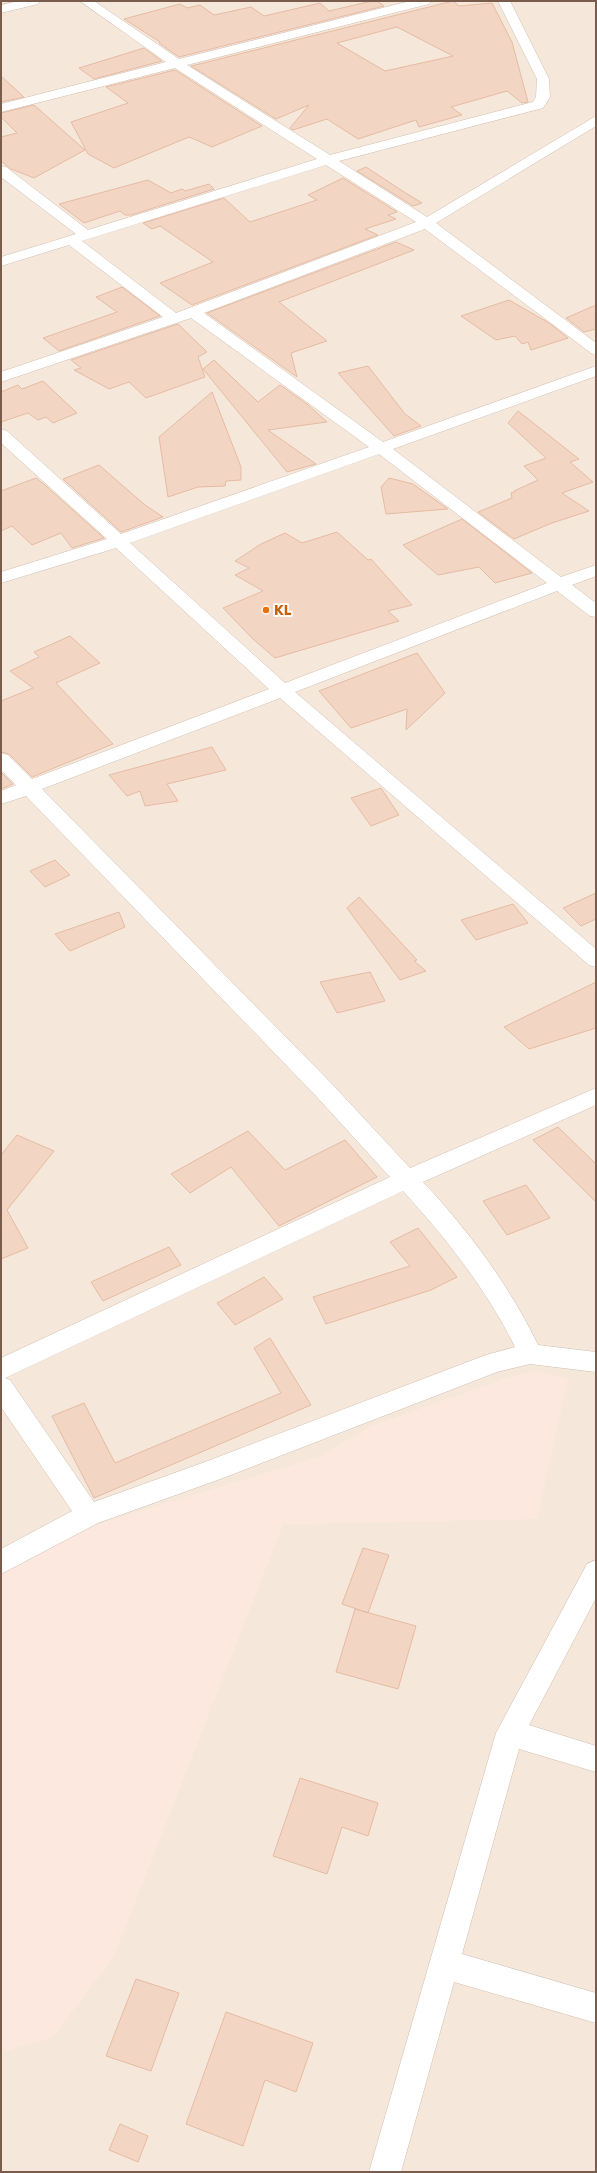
<svg xmlns="http://www.w3.org/2000/svg" width="597" height="2173" font-family="Jost,sans-serif">
<rect width="100%" height="100%" fill="#fdf6ec"/>
<path fill="#f5e8da" d="M1,1h595v2171h-595z"/>
<path fill="#fde8e0" d="M535,1371l33,8 -31,140 -254,5 -169,432 -61,81 -52,15v-481l81,-42 240,-73 47,-29 138,-49z"/>
<path fill="#f3d5c3" stroke="#e6bba3" fill-rule="evenodd" d="M372,1h5l7,5 -205,51 -20,-14 1,-1 -36,-23 56,-15 7,4 13,-3 14,10 37,-8 13,9 56,-13 9,8z
M453,1l6,5 33,-3 20,39 16,60 -6,1 -15,-12 -56,16 11,8 -43,12 -3,-7 -58,19 -31,-20 -34,11 -3,-2 19,-23 -33,14 -85,-53zM397,27l56,29 -68,15 -48,-28z
M144,48l18,13 -68,18 -15,-11z
M175,70l87,56 -50,21 -23,-10 -75,31 -26,-14 -17,-32 57,-19 -22,-16z
M1,76l23,21 -23,5z
M34,105l51,45 -51,28 -23,-9 -10,-8v-24l16,-4 -16,-16v-4z
M366,167l35,23 21,13 -9,3 -56,-35z
M343,178l54,34 -9,3 8,4 -31,10 13,6 -186,70 -32,-22 53,-21 -53,-36 -8,3 -9,-6 81,-25 26,24 67,-22 -9,-5z
M148,180l23,13 11,-4 3,2 24,-7 5,5 -83,26h-6l-5,-4 -36,12 -25,-19z
M396,242l18,8 -135,52 48,39 -36,12 6,24 -90,-64z
M122,287l38,29 -101,35 -16,-13 74,-26 -21,-15z
M509,300l40,23 19,15 -37,12 -3,-8 -6,2 -7,-8 -19,4 -35,-24z
M596,305v24l-12,3 -18,-14z
M178,324l29,28 -9,5 7,20 -59,21 -17,-16 -20,7 -35,-19 7,-2 -10,-8z
M214,360l44,42 22,-17 27,19 20,18 -59,8 48,34 -29,8 -84,-103z
M368,366l37,48 16,12 -27,10 -56,-63z
M43,381l34,32 -24,10 -7,-6 -8,3 -10,-7 -27,9v-30l17,-7 4,4z
M212,392l29,75v13l-15,1 -1,5 -27,1 -30,10 -9,-60z
M518,411l61,48 -9,3 23,20 -31,11 27,18 -37,12 -38,16 -36,-27 34,-14 -1,-5 4,-1 -1,-1 24,-11 -14,-14 22,-8 -38,-35z
M99,465l46,40 18,12 -42,15 -58,-53z
M36,478l10,8 58,52 -32,10 -11,-15 -29,12 -20,-19 -11,5v-40z
M389,478l24,6 35,25 -62,5 -5,-27z
M462,519l70,54 -37,10 -16,-16 -41,8 -35,-30z
M337,532l31,28 3,-1 41,46 -24,6 11,10 -124,37 -22,-19 -30,-31 40,-17 -28,-16 14,-7 -14,-7 26,-17 24,-11 17,10z
M70,636l30,27 -44,20 57,61 -81,33 -23,-23 -8,-2v-51l32,-13 -23,-17 29,-14 -5,-5z
M417,653l28,40 -39,37 1,-21 -56,19 -32,-37z
M212,747l14,23 -59,14 11,17 -33,5 -5,-15 -13,5 -18,-21z
M1,772l12,12 -12,5z
M381,788l18,27 -28,11 -20,-28z
M55,860l15,15 -25,12 -15,-16z
M596,893v26l-15,7 -18,-18z
M359,897l58,63 -3,1 12,10 -26,9 -53,-72z
M513,904l15,19 -52,17 -15,-20z
M119,912l6,15 -55,24 -15,-17z
M370,972l15,29 -48,12 -17,-31z
M596,982v46l-67,21 -25,-22z
M558,1127l38,37v38l-63,-62z
M248,1131l37,39 60,-30 32,37 -98,49 -48,-59 -41,26 -19,-19z
M17,1135l37,16 -47,59 21,38 -27,11v-104z
M526,1185l24,33 -43,17 -24,-34z
M418,1228l39,49 -26,13 -105,34 -13,-27 97,-31 -20,-24z
M169,1247l12,18 -78,36 -12,-19z
M264,1277l19,22 -48,26 -18,-22z
M270,1338l41,67 -217,93 -42,-82 32,-13 31,60 166,-70 -27,-45z
M363,1548l26,7 -21,58 -26,-9z
M355,1609l61,17 -18,63 -62,-17z
M300,1778l78,25 -10,33 -26,-9 -15,47 -54,-18z
M136,1979l43,14 -28,78 -45,-15z
M226,2012l87,31 -17,49 -31,-12 -22,66 -57,-22z
M120,2124l28,12 -10,26 -29,-12z"/>
<g fill="none" stroke-linecap="round" stroke-linejoin="round">
<g stroke="#d1beb0" stroke-width="1">
<path id="minor" d="M19,1h21l-2,3 -37,9v-8z
M80,1h14l85,58 231,-58h21l-2,3 -242,61 143,90 203,-53 3,-5 1,-18 -39,-78h12l39,78 1,18 -7,11 -204,53 88,56 169,-101v10l-160,97 160,120v12l-5,-2 -166,-124 -221,84 179,129 213,-76v10l-203,73 168,128 35,-12v11l-24,9 24,18v14l-6,-1 -33,-25 -262,101 301,257v18l-7,-2 -309,-267 -238,91 290,295 78,84 186,-80v17l-173,77c45,48 86,103 115,163l58,7v20l-66,-8 -33,8 -274,106 -125,45 -97,51v-25l71,-38 -71,-104v-49l389,-181 -74,-81 -290,-300 -25,8v-13l15,-6 -15,-15v-17l7,2 24,24 237,-90 -153,-141 -115,35v-11l106,-33 -106,-96v-14l6,2 114,103 248,-87 -178,-129 -190,64v-10l162,-55 -94,-72 -68,21v-9l75,-23 -75,-57v-11l5,1 82,63 229,-71 -142,-91 -174,44v-8l165,-42zM326,165l90,57 -240,91 -94,-72zM379,454l168,129 -262,100 -155,-140zM403,1191c43,47 84,99 112,156l-29,8 -281,107 -111,40 -84,-122 -5,-2z
M596,1560v38l-67,127 67,21v26l-77,-23 -57,205 134,39v30l-142,-41 -53,190h-32l127,-439 91,-169z"/>
</g>
<use href="#minor" fill="#fff" fill-rule="evenodd"/>
</g>
<circle fill="#e8710a" stroke="#fffaf3" stroke-width="1.5" cx="266" cy="610" r="4"/>
<g text-anchor="middle" dominant-baseline="central" stroke-width="4" stroke-linejoin="round" paint-order="stroke">
<g font-size="14" font-weight="bold" fill="#c56008" stroke="#fffaf3" text-anchor="start">
<text x="274" y="610">KL</text>
</g>
</g>
<rect width="597" height="2173" fill="none" stroke="#7a5c4d" stroke-width="4"/>
</svg>
